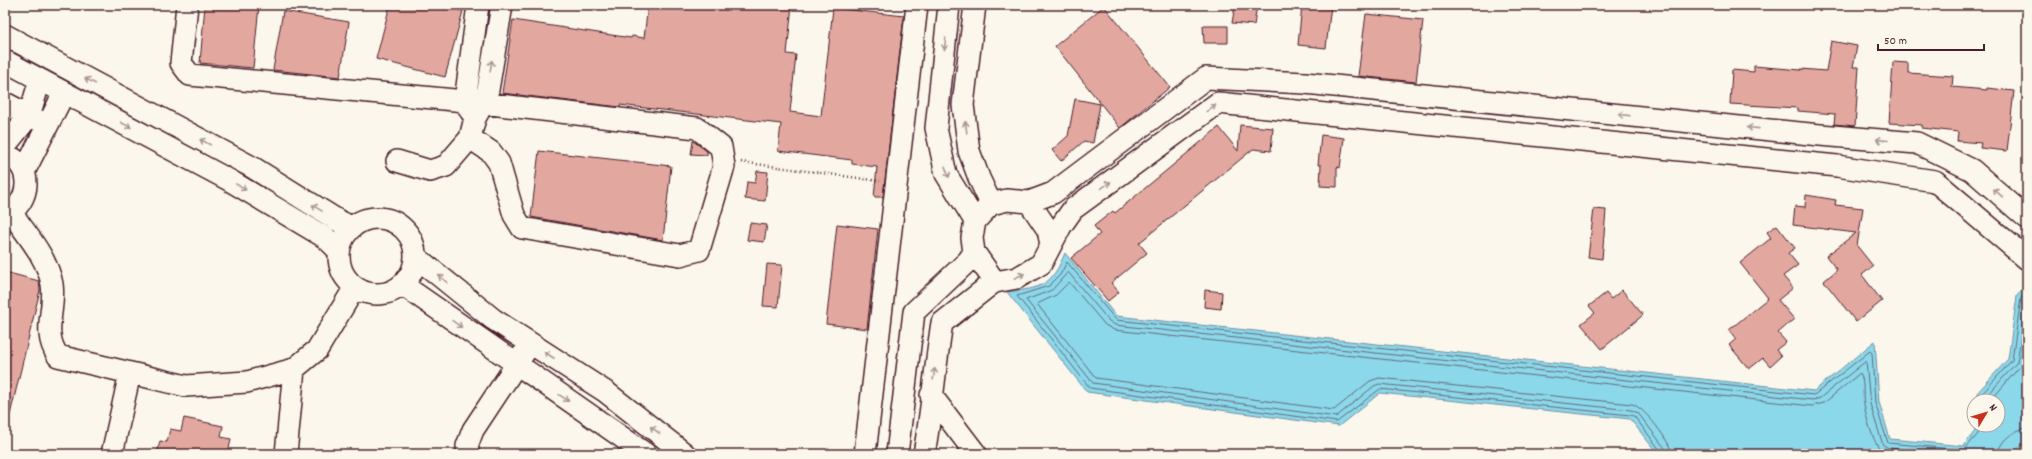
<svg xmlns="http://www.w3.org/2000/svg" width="2032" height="459" font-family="Dekko,sans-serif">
<rect width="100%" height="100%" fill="#fbf7ec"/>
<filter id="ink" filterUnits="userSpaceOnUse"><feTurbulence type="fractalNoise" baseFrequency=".025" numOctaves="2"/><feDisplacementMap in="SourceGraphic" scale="8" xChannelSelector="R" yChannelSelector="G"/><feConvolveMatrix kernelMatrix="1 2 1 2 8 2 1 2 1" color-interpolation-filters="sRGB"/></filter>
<g filter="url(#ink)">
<path fill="#8bd8eb" stroke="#718e9e" d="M1065,253l51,63 698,75 61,-50 4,61 11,37 74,7 11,-15 -2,-16 1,-3v13h24v-24h-20l-1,-8 31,-34 9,-63 10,-13v159l-16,12h-353l-28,-35 -250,-26 -41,33 -252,-34 -80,-100c36,-4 44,-6 58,-39z"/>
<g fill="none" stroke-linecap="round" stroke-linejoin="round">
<path stroke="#646978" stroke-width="1" d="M1982,401v-7l30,-34 9,-62 6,-8
M1987,401v-5l30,-34 10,-64
M1993,401v-3l28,-33 6,-38
M1661,454l-1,-4 -26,-34 -4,-1 -250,-26 -43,33 -247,-34 -73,-92 32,-10 11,-11 7,-13 49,58 698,75 56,-44 2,2 3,50 13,40 76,7 14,-16v-9
M1666,454l-2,-7 -26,-34 -7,-3 -252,-26 -5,2 -38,31 -243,-34 -67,-83 26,-10 16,-18 41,49 6,4 698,75 7,-2 46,-37 4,43 13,41 6,3 61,6
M1672,454c-1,-12 -28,-47 -40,-50l-253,-26 -9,3 -36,29 -238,-32 -59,-74 19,-9 13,-13 36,43 9,5 698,76 12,-3 36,-30c5,8 2,22 4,31 2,13 10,45 22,50
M1998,454c1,-13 17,-25 29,-26"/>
</g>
<path fill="#e2a89f" stroke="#4a1f2b" d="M205,5h54l-6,63 -53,-5z
M390,5h49l24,6 -18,66 -69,-18z
M648,5h144l-5,49 9,1 -6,57 31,4 12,-108 71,8 -21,181h-9l3,-30 -25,-3v-4l-74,-9 3,-27 -161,-19v2l-118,-14 11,-73 118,18 1,-2 12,2z
M1235,5h22l-3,20 -22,-2z
M1302,5h29l-5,43 -28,-3z
M1104,6l66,81 -50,41 -65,-82z
M283,11l66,11 -9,55 -67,-7z
M1366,14l57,6 -7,62 -58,-6z
M1203,26h25v17h-24z
M1831,41l26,5 -4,21h6l-4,59 -21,-2 1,-10 -37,-3v-3l-68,-4 2,-34 22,2v-6l47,4v-1l25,2z
M1893,62l15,1v10l45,3 -1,11 35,3v-2l27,3 -7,60 -27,-3 1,-5 -24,-2 1,-9 -36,-4v-3l-33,-2z
M1075,99l25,5 -7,39 -9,-2 -23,20 -9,-11 16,-14z
M1240,125l33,3 -2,23 -18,-2 -114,94 8,10 -36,30 8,9 -11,9 -37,-43 29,-24 -6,-8 19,-15 2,2 104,-86 19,24z
M1321,135l23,3 -4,30 -3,-1v20l-17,-1 1,-21h-3z
M693,141l14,10v4l-16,-1z
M539,151l132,15 -8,74 -132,-23z
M757,171l11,1 -3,29 -20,-2 2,-17 8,1z
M1806,195l30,5 -1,5 28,3 -6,38 16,20 -11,9 20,26 -26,21 -32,-41 13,-11 -11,-14 30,-23 -63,-8 2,-19 10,1z
M1594,209l12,1 -4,49 -14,-2z
M750,223l17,2 -3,17 -17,-2z
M837,224l41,5 -11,100 -41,-5z
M1777,225l18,23 -7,5 10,12 -15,11 10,12 -15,12 16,19 -16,14 8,9 -10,8 5,6 -11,10 -7,-8 -14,11 -20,-24 7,-6 -7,-9 39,-32 -28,-35 31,-25 -4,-6z
M767,264l15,1 -4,42 -15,-1z
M5,272l34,9 1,9 -30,125 -5,-1z
M1205,290l17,2 -1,17 -17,-2z
M1622,290l21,25 -41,34 -21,-25 14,-11 -6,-7 17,-13 5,6z
M184,418l39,8 -2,11 10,2 -3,15h-71l3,-13 7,1 3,-13 11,2z"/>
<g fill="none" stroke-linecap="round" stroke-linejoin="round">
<g stroke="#4a1f2b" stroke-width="24">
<path id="minor" d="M187,5l-6,58 9,12 275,26 232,27 24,19 3,19 -25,84 -19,5 -158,-27 -8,-13 -15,-52 -8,-11 -21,-14
M949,5l-13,123 10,46 29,47
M975,5l-12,100 6,46 10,27 12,26
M5,35l247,132 85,53 14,7
M5,61l224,119 97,58 13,13
M5,103l35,18
M471,112l-6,-11 13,-96
M5,146l24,-30 11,-36
M5,154c29,11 27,49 0,61
M397,161l33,10 16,-5 24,-28 5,-20 8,-14 5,-14 14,-85
M24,172l40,-79
M1029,202l19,28 3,15
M11,212c15,22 36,45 41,72 4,26 -11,47 6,72l128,30 61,-4 47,-13 23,-19 38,-63
M339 256a38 38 0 1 1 76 0a38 38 0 1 1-76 0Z
M974,252l21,30
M416,257l77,62 113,73 79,62
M403,285l243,169
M931,395l45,59
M112,454l18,-81
M286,454l8,-85
M469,454l-2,-8 6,-16 51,-77
M865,454l52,-449
M897,454l17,-142 54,-51 6,-9 -2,-14 3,-17 16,-17 16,-4 22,2 24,-9 153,-115 99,5 515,52 97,8 55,27 55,48
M924,454c8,-44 11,-88 18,-131l48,-38 5,-3 22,-4 24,-14 20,-38 12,-17 145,-106 619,63 98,15 92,78"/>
</g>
<path stroke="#4a1f2b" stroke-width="2.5" stroke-dasharray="1 3" stroke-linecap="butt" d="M741,162l139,19"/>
<use href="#minor" stroke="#fbf7ec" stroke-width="21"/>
</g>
<defs><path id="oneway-shaft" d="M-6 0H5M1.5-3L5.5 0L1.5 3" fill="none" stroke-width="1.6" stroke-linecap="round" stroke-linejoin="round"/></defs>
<g stroke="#ab9695">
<use href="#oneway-shaft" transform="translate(945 44) rotate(96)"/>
<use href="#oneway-shaft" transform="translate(491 66) rotate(-81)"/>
<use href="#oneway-shaft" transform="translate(90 81) rotate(-152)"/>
<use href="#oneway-shaft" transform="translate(1211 108) rotate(-36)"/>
<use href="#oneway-shaft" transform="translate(1624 115) rotate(-174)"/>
<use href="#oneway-shaft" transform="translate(126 125) rotate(28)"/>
<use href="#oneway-shaft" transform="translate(966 127) rotate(-98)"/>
<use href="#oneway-shaft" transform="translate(1753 128) rotate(-174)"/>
<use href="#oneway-shaft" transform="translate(1882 140) rotate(-175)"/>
<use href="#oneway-shaft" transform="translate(205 142) rotate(-152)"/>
<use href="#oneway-shaft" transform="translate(947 172) rotate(71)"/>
<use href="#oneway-shaft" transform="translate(1106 185) rotate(-36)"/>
<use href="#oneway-shaft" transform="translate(241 187) rotate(31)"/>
<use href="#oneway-shaft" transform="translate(1998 193) rotate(-139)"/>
<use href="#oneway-shaft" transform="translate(317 208) rotate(-148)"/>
<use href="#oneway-shaft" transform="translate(1019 276) rotate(-24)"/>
<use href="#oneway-shaft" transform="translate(443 279) rotate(-141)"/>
<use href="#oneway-shaft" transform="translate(457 324) rotate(35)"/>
<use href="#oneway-shaft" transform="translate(549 355) rotate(-147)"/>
<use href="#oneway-shaft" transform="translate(934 374) rotate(-82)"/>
<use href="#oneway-shaft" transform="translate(564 398) rotate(35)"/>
<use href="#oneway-shaft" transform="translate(655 430) rotate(-143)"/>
</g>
</g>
<rect width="2032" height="459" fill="none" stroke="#fbf7ec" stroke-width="20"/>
<rect x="10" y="10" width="2012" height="439" fill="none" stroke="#4a1f2b" stroke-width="1.5" filter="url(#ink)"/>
<g transform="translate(1986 413) rotate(52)"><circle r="19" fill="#fbf7ec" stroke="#b4a19f"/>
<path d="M0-3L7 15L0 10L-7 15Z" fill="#c8321e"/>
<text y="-6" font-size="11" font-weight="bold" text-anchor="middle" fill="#4a1f2b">N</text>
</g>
<path d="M1878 44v6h106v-6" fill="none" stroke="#4a1f2b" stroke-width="2"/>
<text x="1884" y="44" font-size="12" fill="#4a1f2b" stroke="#fbf7ec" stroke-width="3" paint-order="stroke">50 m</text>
</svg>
